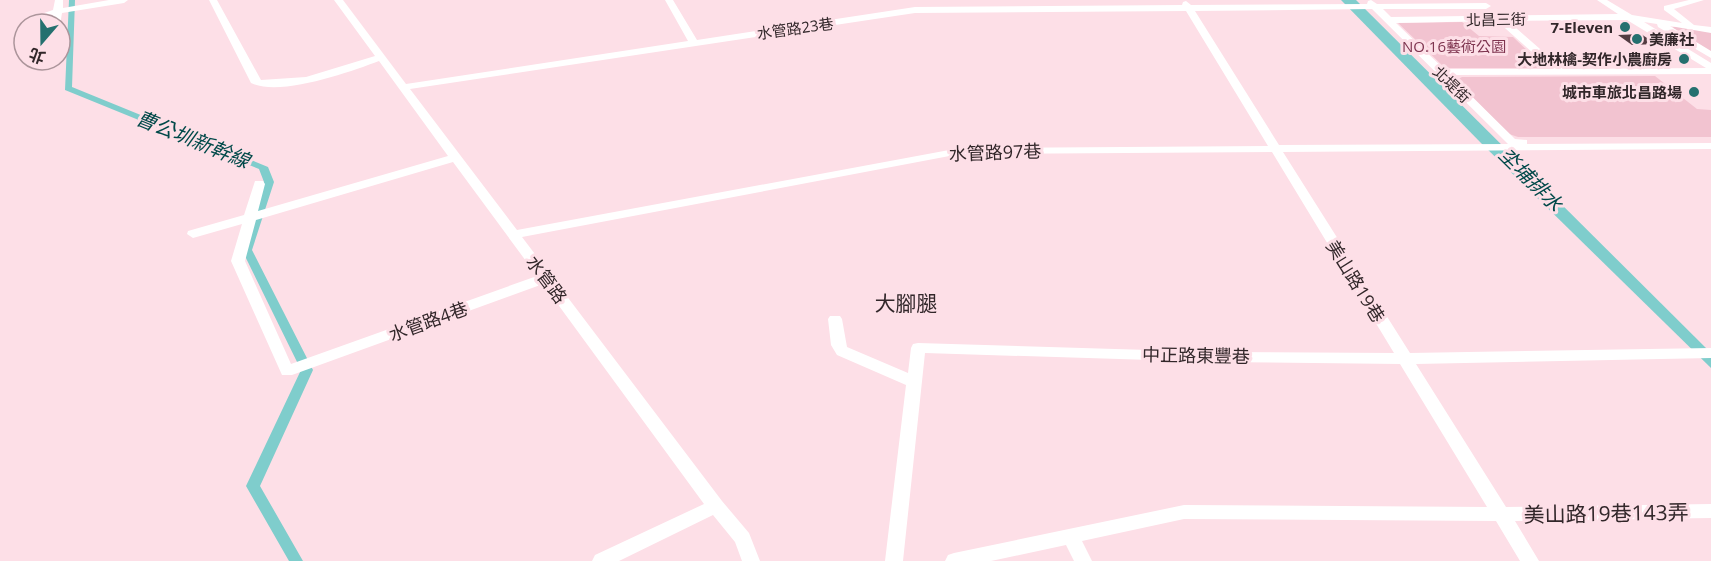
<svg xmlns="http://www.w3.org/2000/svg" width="1711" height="561" font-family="'Open Sans','Noto Sans TC',sans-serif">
<rect width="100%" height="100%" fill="#fddfe7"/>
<path fill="#f2c3d0" d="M1462,22l17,14 34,1 33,31h-101l-47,-45z
M1676,26l35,5v21l-39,-24z
M1655,76l42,33 14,1v27h-193l-9,-3 -53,-54 6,-3z"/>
<path fill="#7fcdcc" d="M1341,0h15l355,353v15l-230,-225z"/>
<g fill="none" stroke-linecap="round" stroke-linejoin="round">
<path fill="#7fcdcc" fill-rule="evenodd" d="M69,0h6l-3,87 196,80 6,15 -22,68 61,120 -53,116 43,75h-14l-43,-75 55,-116 -59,-120 22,-68 -5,-13 -194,-79z"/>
</g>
<path fill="#533c42" d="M1641,34l15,10 -24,1 -14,-10z"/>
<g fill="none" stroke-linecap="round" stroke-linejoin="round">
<path fill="#fff" fill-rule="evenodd" d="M55,0h8v8l46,-8h19l-4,3 -62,10 -2,12 -9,-1 2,-9 -9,-2 9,-3z
M209,0h8l44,80 45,-3 69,-21 -41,-56h9l63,84 282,-43 -23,-41h8l24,40 218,-33 267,-2 1,-3 3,-1 5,4 176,-1 1,-3 3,-1 6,4 109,-1 5,3 -5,3h-103l8,8 227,-3 -21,-14h10l25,15 50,8 -18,-13v-4l25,-6h15l-30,9 20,16 17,2v6l-41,-7 41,25v7l-53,-31 -1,-3 -13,-2 67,41v11l-261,1 65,64 12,1v4l184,-1v6l-428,3 127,201 301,-5v10l-295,6 90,143 205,-3v14l-196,3 24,40h-19l-24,-40 -312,-2 -102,22 10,20h-18l-8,-16 -75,16h-46l3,-6 6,-2 230,-48 303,2 -87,-143 -185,-2 -290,-9 -22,208h-18l21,-176 -69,-30 -6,-10 -3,-26 2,-3h10l2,3 5,28 61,26 3,-25 2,-4 5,-1 297,9 179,1 -122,-201 -312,2 -438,83 200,264 27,32 11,28h-18l-7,-19 -22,-27 -94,46h-27l3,-6 109,-51 -161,-220 -251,91h-10l-51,-114 11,-37 -49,14 -6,-4 1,-3 56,-16 11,-34h8l2,3 -7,27 190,-55 -69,-95c-29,11 -99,36 -128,22zM1372,9l136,135 -229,1 -84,-134zM1186,11l82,135 -308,2 -443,82 -107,-141 505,-76zM1627,20l79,48 -143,1 -55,-48zM1497,21l54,48h-107l-48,-46zM453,162l84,114 -246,88 -46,-103 11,-41z"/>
</g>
<g fill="#25706f" stroke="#fddfe7" stroke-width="2">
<circle cx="1625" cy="27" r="6"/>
<circle cx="1637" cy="39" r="6"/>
<circle cx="1684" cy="59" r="6"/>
<circle cx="1694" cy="92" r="6"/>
</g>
<g text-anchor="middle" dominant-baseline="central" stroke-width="6" stroke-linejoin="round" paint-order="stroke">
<g font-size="15" fill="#32272a" stroke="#fddfe7">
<text transform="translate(1496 19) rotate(-1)">北昌三街</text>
<text transform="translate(795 28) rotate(-8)">水管路23巷</text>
<text transform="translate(1452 84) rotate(44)">北堤街</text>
</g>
<g font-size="15" font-weight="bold" fill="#32272a" stroke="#fddfe7" text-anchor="end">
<text x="1613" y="27">7-Eleven</text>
<text x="1649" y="39" text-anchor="start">美廉社</text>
<text x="1672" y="59">大地林檎-契作小農廚房</text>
<text x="1682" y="92">城市車旅北昌路場</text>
</g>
<g font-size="15" fill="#7f3550" stroke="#fddfe7">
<text x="1454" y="46">NO.16藝術公園</text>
</g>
<g font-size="18" fill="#32272a" stroke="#fddfe7">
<text transform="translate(995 152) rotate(-2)">水管路97巷</text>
<text transform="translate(547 279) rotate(53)">水管路</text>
<text transform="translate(1356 281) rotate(58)">美山路19巷</text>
<text transform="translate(428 321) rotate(-20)">水管路4巷</text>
<text transform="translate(1196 355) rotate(1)">中正路東豐巷</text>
</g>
<g font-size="20" font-style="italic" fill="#004949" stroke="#fddfe7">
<text transform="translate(193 139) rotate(22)">曹公圳新幹線</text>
<text transform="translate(1531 179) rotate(45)">坔埔排水</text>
</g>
<g font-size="21" fill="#32272a" stroke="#fddfe7">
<text x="906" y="303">大腳腿</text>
</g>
<g font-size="21" fill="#32272a" stroke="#fddfe7">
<text transform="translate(1606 513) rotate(-1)">美山路19巷143弄</text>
</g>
</g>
<g transform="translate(42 42) rotate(200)"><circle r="28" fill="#fddfe7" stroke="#ac959b" stroke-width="1.5"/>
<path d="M0-4.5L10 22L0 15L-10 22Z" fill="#25706f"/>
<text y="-9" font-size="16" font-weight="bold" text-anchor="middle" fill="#32272a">北</text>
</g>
</svg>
